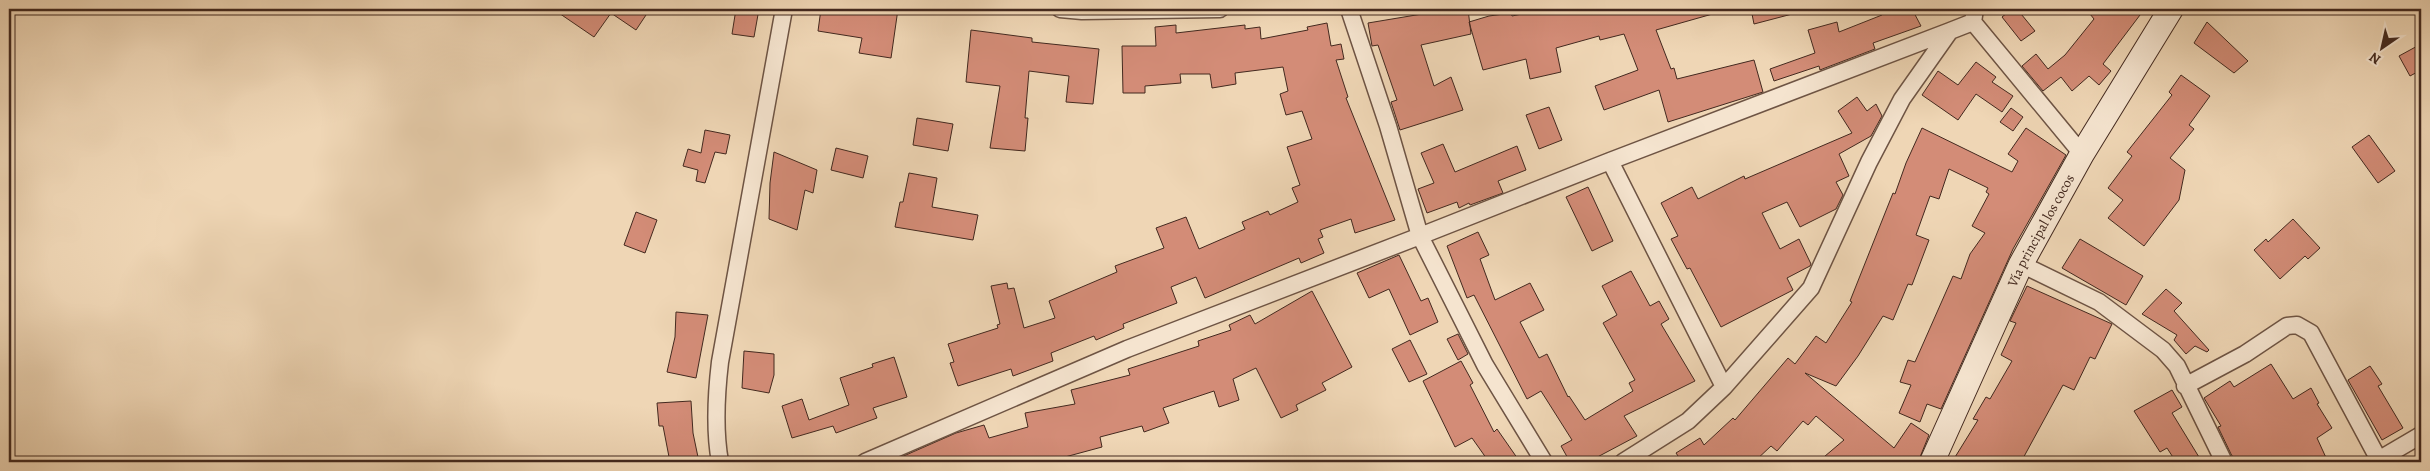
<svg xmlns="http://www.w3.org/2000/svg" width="2430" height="471" font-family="Alegreya,serif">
<rect width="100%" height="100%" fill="#efd6b5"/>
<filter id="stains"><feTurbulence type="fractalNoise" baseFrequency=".004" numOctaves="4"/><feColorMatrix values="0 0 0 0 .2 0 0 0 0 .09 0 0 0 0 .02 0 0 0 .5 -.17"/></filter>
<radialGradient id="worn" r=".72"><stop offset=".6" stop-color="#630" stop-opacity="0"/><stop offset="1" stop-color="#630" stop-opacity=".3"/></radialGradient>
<path fill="#d38c77" stroke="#43291f" d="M553,9h97l-14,21 -25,-17 -17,24z
M736,9h23l-5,28 -22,-3z
M821,9h77l-7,49 -32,-5 3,-15 -44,-7z
M1453,9h15l3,25 -50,11 13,41 17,-9 12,33 -63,20 -9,-28 6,-2 -19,-55 -6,1 -4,-23 54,-9 -1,-2 33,1z
M1546,9h170v4l-60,17 15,39 3,-1 3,11 77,-19 9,32 -95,30 -9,-32 -55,20 -9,-24 43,-16 -14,-36 -24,6 -1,-4 -43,12 5,24 -31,7 -4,-20 -43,11 -14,-48 20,-6 22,-3 1,3z
M1751,9h45v4l-42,11z
M1879,9h33l9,17 -48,17 2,6 -50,19 -5,2 -1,-4 -45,15 -4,-12 45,-16 -7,-23 29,-8 2,10 43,-17z
M2012,9h5l18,22 -14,10 -19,-24z
M2086,9h45l9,6 -37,49 8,7 -12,14 -10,-9 -17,15 -11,-14 -18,14 -21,-25 14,-12 12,15 17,-14 29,-36z
M2207,22l41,39 -14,12 -40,-30z
M1327,23l4,23 10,-2 3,15 -8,1 12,37 -2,1 49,122 -40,13 -4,-14 -31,11 3,7 -5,2 6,14 -23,10 -2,-5 -94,40 -9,-21 -25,10 6,16 -54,21 1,4 -28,12 -2,-4 -43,17 2,8 -40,15 -2,-7 -53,17 -8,-23 4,-1 -6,-18 50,-16 -1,-3 3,-1 -9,-38 16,-3 1,6 6,-1 10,40 31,-10 -6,-17 68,-29 -2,-6 49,-18 -8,-20 30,-11 13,32 46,-20 -3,-7 26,-11 2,4 28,-13 -6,-14 8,-3 -13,-38 25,-8 -10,-28 -16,4 -6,-21 8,-3 -5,-24 -48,6 1,11 -24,4 -2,-14h-30l1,9 -36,3v7h-22l-1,-47h34l-1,-19 21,-2v8l69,-8v4l15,-2 1,12 47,-9 -1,-3z
M971,30l61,8v4l67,7 -6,55 -27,-2 3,-26 -40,-5 -4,47h3l-3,33 -35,-3 10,-62 -34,-4z
M2421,44v26l-11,6 -11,-20z
M1976,62l20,15 -4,5 21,14 -11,16 -26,-18 -18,26 -36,-25 16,-24 20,14z
M2181,75l29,21 -21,29 5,4 -24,29 15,12 -6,30 -35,46 -36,-28 15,-18 -15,-12 24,-32 -5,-4 45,-57 -3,-3z
M1857,97l10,14 9,-7 6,12 -11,20 -32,18 10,22 -13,6 7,13 -7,14 -36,18 -13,-25 -25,11 18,36 19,-10 12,25 -1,2 -23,12 6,12 -72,37 -31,-59 -3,1 -16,-30 7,-3 -17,-33 31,-16 6,12 46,-23 1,3 107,-46 -14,-22z
M1549,107l13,33 -23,9 -13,-34z
M2011,108l12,9 -10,14 -13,-9z
M917,118l36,6 -5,27 -35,-6z
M1922,128l90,44 6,-11 -10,-7 18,-26 40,27 -53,94 -72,160 -14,-5 -7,18 -21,-9 12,-28 -11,-3 8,-22 7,2 38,-86 8,3 9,-25 15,-21 -13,-7 17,-32 -3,-2 2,-4 -39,-19 -10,30 -9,-3 -14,39 13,5 -17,45 -4,-1 -15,36 -10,-4 -25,40 -22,30 -31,-13 89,75 17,-25 18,12 -11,27 -10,-2 3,2h-93l26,-22 -28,-24 -8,9 -5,-4 -26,30 -6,-5 -17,16h-72l-6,-9 24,-15 4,7 29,-27 2,2 53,-62 7,6 21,-28 10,7 26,-41 -2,-1 43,-108 2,1 11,-31z
M705,130l25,5 -4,19 -11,-2 -10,31 -9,-2 2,-11 -15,-4 5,-17 13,4z
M2369,135l26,36 -17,12 -26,-36z
M1443,144l12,28 62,-26 9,24 -28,11 5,12 -33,12 -1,-2 -10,5 -2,-6 -30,11 -9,-24 16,-6 -13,-30z
M836,148l32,8 -5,22 -32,-8z
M774,152l43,18 -4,23 -8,-3 -8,40 -28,-11 1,-36z
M909,173l28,5 -5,29 46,8 -5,25 -78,-13 5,-25h3z
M1588,187l25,54 -21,10 -26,-54z
M636,212l21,8 -12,33 -21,-8z
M2293,219l27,29 -12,11 -3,-3 -25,23 -26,-29 12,-11 2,3z
M1478,232l11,23 -9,4 15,41 35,-17 14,27 -24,12 19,36 8,-4 21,43 1,-1 16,24 48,-29 -4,-8 6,-3 -32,-57 14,-8 -15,-29 29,-15 19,35 9,-5 10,18 -8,5 34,57 -71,35 13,20 -49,26h-18l-9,-16 11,-6 -31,-49 -14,8 -53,-104 -7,3 -20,-52z
M2080,239l63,37 -17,29 -64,-37z
M1399,255l22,46 7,-3 10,24 -28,13 -21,-46 -20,9 -12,-25z
M2027,286l85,38 -17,35 -5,-2 -16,33 -11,-5 -42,77h-69l26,-42 -5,-1 13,-22 4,2 22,-38 -11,-6 15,-32 -6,-2z
M2166,289l16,14 -8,8 35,39 -2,2 -12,-6 -9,8 -12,-14 3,-5 -35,-21z
M1312,291l40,76 -30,16 4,7 -30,15 2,5 -17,8 -25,-50 -23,11 6,21 -20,7 -5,-16 -51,17 6,15 -25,9 -2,-6 -42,11 2,10 -37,10 1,5h-176l66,-29 28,-8 5,13 39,-11 -3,-14 50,-9 -4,-14 59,-15 -2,-6 71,-23 -1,-5 33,-11 -2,-5 21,-10 5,9z
M676,312l32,3 -12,63 -29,-6 8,-35z
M1458,334l10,20 -10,6 -11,-21z
M1410,340l17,34 -18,8 -17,-33z
M744,351l30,3v21l-5,18 -27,-5z
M894,357l13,40 -34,11 4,10 -41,15 -3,-7 -41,12 -10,-32 20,-7 7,21 40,-15 -9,-27 33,-11 -1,-3z
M1461,361l12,22 -3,2 24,47 3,-3 23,33h-31l-17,-24 -17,9 -32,-66z
M2271,364l22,35 18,-11 8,15 -2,1 15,24 -15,10 11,24h-92l-5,-8 -13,-27 3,-1 -17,-28 26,-17 4,6z
M2370,366l12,18 -4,2 25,42 -21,12 -34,-60z
M2172,390l10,17 -10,6 30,49h-26l-9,-14 -7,4 -26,-41z
M691,401l2,32 6,29h-29l-7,-36h-4l-2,-23z"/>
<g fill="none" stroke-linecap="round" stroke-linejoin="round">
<g stroke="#6e5444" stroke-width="19">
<path id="street" d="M1060,9l22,2 138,-2
M1349,9l39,117 32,110 65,129 59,97
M1973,22l109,132
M1610,161l114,226
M2021,264l78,38 64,48 14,16 47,96
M2185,386l60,-32 42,-28 10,-1 14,8 69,129
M720,462c-6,-33 -4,-66 0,-100l64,-353
M865,462l262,-113 293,-113 190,-75 340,-130
M1623,462l65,-41 36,-34 87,-99 58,-126 33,-63 48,-68 23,-9 2,-13
M2375,462l46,-27"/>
</g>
<g stroke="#43291f" stroke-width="26">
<g id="secondary">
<path id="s1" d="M1932,462l89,-198 61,-110 89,-145"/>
</g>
</g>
<use href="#street" stroke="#f5e4cf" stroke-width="16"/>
<use href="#secondary" stroke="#f5e4cf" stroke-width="24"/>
</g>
<g text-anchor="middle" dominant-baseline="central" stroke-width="4" stroke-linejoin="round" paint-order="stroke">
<g font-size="14" fill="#43291f" stroke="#f5e4cf">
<text stroke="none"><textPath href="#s1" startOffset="256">Vía principal los cocos</textPath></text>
</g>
</g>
<rect width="2430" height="471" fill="none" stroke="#efd6b5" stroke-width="30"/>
<rect x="10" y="10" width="2410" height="451" fill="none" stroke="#43291f" stroke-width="2.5"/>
<rect x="15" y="15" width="2400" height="441" fill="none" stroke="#43291f"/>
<g transform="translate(2382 48) rotate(214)" stroke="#f5e4cf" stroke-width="4" paint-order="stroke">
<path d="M0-4L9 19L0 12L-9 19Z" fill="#43291f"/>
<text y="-8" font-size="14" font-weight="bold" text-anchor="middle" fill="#43291f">N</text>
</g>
<rect width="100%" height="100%" filter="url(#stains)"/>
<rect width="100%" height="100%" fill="url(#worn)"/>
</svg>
